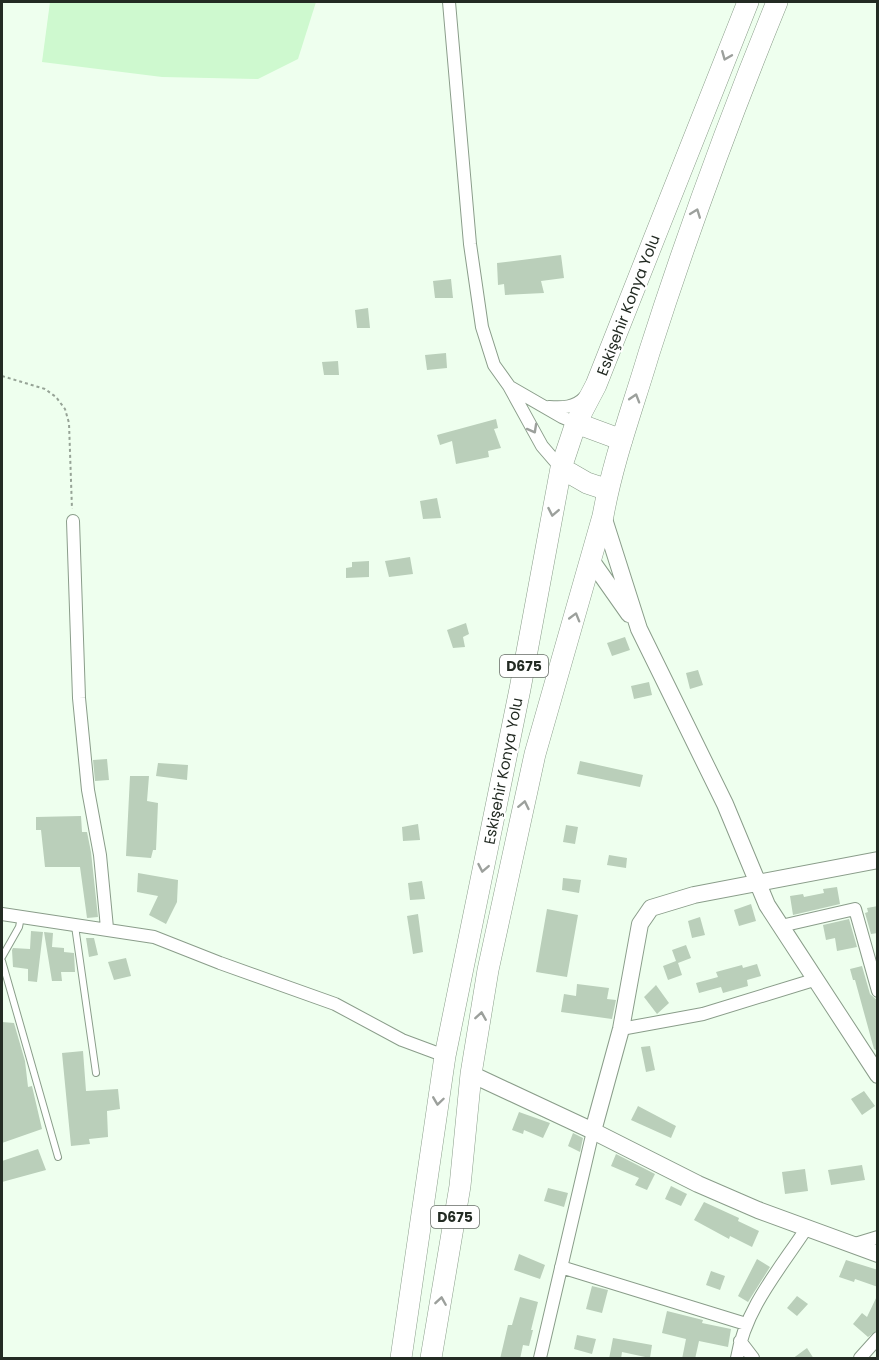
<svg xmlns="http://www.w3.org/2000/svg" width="879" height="1360" font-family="Poppins,sans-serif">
<rect width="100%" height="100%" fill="#efe"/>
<path fill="#cef9cf" d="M50,2h266l-18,57 -40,20 -96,-2 -120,-15z"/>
<path fill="#bacfba" d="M561,255l3,23 -23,3 3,12 -39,2 -1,-11 -6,1 -1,-22z
M451,279l2,19h-18l-2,-17z
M368,308l2,20h-13l-2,-18z
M446,353l1,15 -20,2 -2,-15z
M338,361l1,14h-15l-2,-13z
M496,419l2,9 -4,1 7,19 -13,3 1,6 -33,7 -4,-23 -12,4 -3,-10z
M437,498l4,20 -18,1 -3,-18z
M410,557l3,17 -24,3 -4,-16z
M369,561v16l-23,1v-10l6,-1v-5z
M466,623l3,11 -6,3 2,10 -12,1 -6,-18z
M625,637l5,13 -18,6 -5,-13z
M698,670l5,15 -13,4 -4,-16z
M649,682l3,13 -18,4 -3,-13z
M107,759l2,21 -14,1 -2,-21z
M580,761l63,14 -3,12 -63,-13z
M158,763l30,2 -1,15 -31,-4z
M130,776h19l-2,25 11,2 -2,47h-3l-2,8 -25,-2z
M81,816l1,16h5l4,20 7,65 -11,1 -7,-51h-35l-4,-37h-5v-13z
M418,824l2,16 -17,1 -1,-14z
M566,825l12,2 -3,17 -12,-2z
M609,855l18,3 -1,10 -19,-3z
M138,873l40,7 -1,22 -11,22 -17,-9 9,-19 -21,-4z
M563,878l18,2 -2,13 -17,-3z
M422,881l3,18 -15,1 -2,-17z
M837,887l3,17 -47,11 -3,-19 13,-2 1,3 20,-4 -1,-4z
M751,904l5,17 -17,5 -5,-16z
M878,906v27l-7,1 -6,-21 3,-1 -1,-4z
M547,909l31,6 -11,62 -31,-5z
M418,914l5,38 -10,2 -6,-38z
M700,917l5,18 -13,3 -4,-17z
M849,919l8,28 -20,4 -2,-13 -9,2 -3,-15z
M31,931l12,1 -6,50 -9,-1v-12l-15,-2 -1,-17 1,-2 17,1z
M44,932l9,1 -1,14 12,1v4l10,1 1,19h-14l1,9h-10z
M86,938h8l4,17 -9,2z
M686,945l5,13 -13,5 4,12 -14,5 -5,-14 13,-5 -4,-11z
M126,958l5,18 -17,4 -6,-18z
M757,964l4,12 -14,4 1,6 -25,7 -2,-6 -22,6 -3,-10 22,-6 -2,-5 26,-7 1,3z
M862,966l8,28 8,7v50l-4,-2 -19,-69h-2l-3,-11z
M577,984l32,4 -2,11 9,1 -4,19 -51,-7 3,-18 12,2z
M656,985l13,18 -12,11 -13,-17z
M2,1022l12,1 11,38 3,26 4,-1 10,43 -40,14z
M650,1046l5,24 -9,2 -5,-25z
M83,1051l3,40 32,-2 2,20 -13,2 1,26 -19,2 1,5 -19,2 -9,-93z
M864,1091l11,15 -13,9 -11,-16z
M638,1106l38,20 -5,12 -40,-18z
M519,1112l31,11 -7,15 -19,-8 -1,4 -11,-4z
M573,1133l10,5 -3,14 -12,-6z
M38,1149l8,21 -44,12v-21z
M616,1154l39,20 -8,16 -12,-5 4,-7 -28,-12z
M862,1165l3,15 -34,5 -3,-15z
M805,1169l3,22 -23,3 -3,-22z
M671,1186l16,8 -6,12 -16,-7z
M548,1188l20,5 -4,14 -20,-6z
M704,1202l35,16 -1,3 21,10 -7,16 -22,-11 -1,3 -35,-19z
M519,1254l26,11 -5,14 -26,-9z
M757,1259l13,8 -22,35 -10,-6z
M846,1260l32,10v17l-23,-8 -1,3 -15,-5z
M711,1271l14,5 -5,14 -14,-5z
M592,1286l16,4 -6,23 -16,-4z
M878,1294v36l-10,7 -15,-13 9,-11 5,4z
M797,1296l11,8 -11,12 -10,-8z
M520,1297l18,5 -7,28h2l-4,16 -6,-1 -3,14h-20l8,-34h4z
M667,1311l36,9 -1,3 29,6 -3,18 -29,-6 -4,18h-13l4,-20 -24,-6z
M577,1335l19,4 -4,15 -18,-5z
M613,1338l39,7 -2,13 -28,-6 -1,7h-12z
M807,1348l7,11h-22z"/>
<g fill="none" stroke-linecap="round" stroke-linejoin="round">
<g stroke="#8a9d8a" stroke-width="8">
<path id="lane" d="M75,926l21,147
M2,957l17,-30 2,-10
M2,961l56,196"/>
</g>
<g stroke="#8a9d8a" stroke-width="14">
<path id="street" d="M449,2l21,242 12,83 12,38 15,21 33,60 19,22
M510,387l52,30 14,6
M549,407c13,1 26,1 36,-10
M73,521l6,177 9,92 12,65 7,73
M2,914l152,23 66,26 115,41 67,36 43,16
M781,926l74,-17 23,82
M621,1029l82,-15 114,-35
M855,1244l23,-7
M561,1267l185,57
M740,1341l13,17
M540,1358l53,-227
M737,1358c8,-49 42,-88 69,-129
M860,1358l18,-20"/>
</g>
<g stroke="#8a9d8a" stroke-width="18">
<path id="secondary" d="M603,516l36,113 86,175 42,101 111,170
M591,560l38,54
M471,1074l122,57 105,53 60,26 120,44
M593,1131l28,-102 19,-105 11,-16 43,-13 184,-35"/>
</g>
<g stroke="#8a9d8a" stroke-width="22">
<path id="highway" d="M576,423l46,17
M561,468l26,15 21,7
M401,1358l44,-302 75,-367 41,-221 15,-45 20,-38 152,-383
M431,1358l29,-172 11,-112 17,-104 47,-216 68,-238c10,-56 30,-109 46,-163 38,-119 81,-236 128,-351"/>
</g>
<path stroke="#96a396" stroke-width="2" stroke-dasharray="3 3" stroke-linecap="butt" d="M2,376l43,13 11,8 9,12 4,14 3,86"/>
<use href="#lane" stroke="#fff" stroke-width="6"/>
<use href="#street" stroke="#fff" stroke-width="12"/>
<use href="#secondary" stroke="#fff" stroke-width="16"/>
<use href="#highway" stroke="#fff" stroke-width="21"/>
</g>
<defs><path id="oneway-chevron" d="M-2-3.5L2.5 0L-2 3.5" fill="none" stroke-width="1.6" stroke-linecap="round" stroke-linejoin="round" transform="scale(1.5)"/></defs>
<g stroke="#9ca09c">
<use href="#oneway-chevron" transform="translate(726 56) rotate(112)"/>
<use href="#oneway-chevron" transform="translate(696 213) rotate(-69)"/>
<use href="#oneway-chevron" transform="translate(635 398) rotate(-73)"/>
<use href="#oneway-chevron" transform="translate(533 429) rotate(61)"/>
<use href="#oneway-chevron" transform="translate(553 512) rotate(101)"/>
<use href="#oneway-chevron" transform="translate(575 617) rotate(-74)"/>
<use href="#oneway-chevron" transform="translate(524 805) rotate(-78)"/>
<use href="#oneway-chevron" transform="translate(483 868) rotate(101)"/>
<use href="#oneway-chevron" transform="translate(481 1016) rotate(-81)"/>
<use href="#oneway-chevron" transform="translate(438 1101) rotate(98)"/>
<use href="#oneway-chevron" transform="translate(441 1301) rotate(-81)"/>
</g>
<g text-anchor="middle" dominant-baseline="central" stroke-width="4.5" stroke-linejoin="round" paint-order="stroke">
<g fill="#fff" stroke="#656b65" stroke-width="1.5">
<rect x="500" y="655" width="48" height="22" rx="4.5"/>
<rect x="431" y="1206" width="48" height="22" rx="4.5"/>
</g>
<g font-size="14" font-weight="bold" fill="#232b23">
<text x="524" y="666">D675</text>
<text x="455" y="1217">D675</text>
</g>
<g font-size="15" fill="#232b23" stroke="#fff">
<text transform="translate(628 305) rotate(-69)">Eskişehir Konya Yolu</text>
<text transform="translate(503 771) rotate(-79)">Eskişehir Konya Yolu</text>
</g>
</g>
<rect width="879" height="1360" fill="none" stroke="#232b23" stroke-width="6"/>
</svg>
